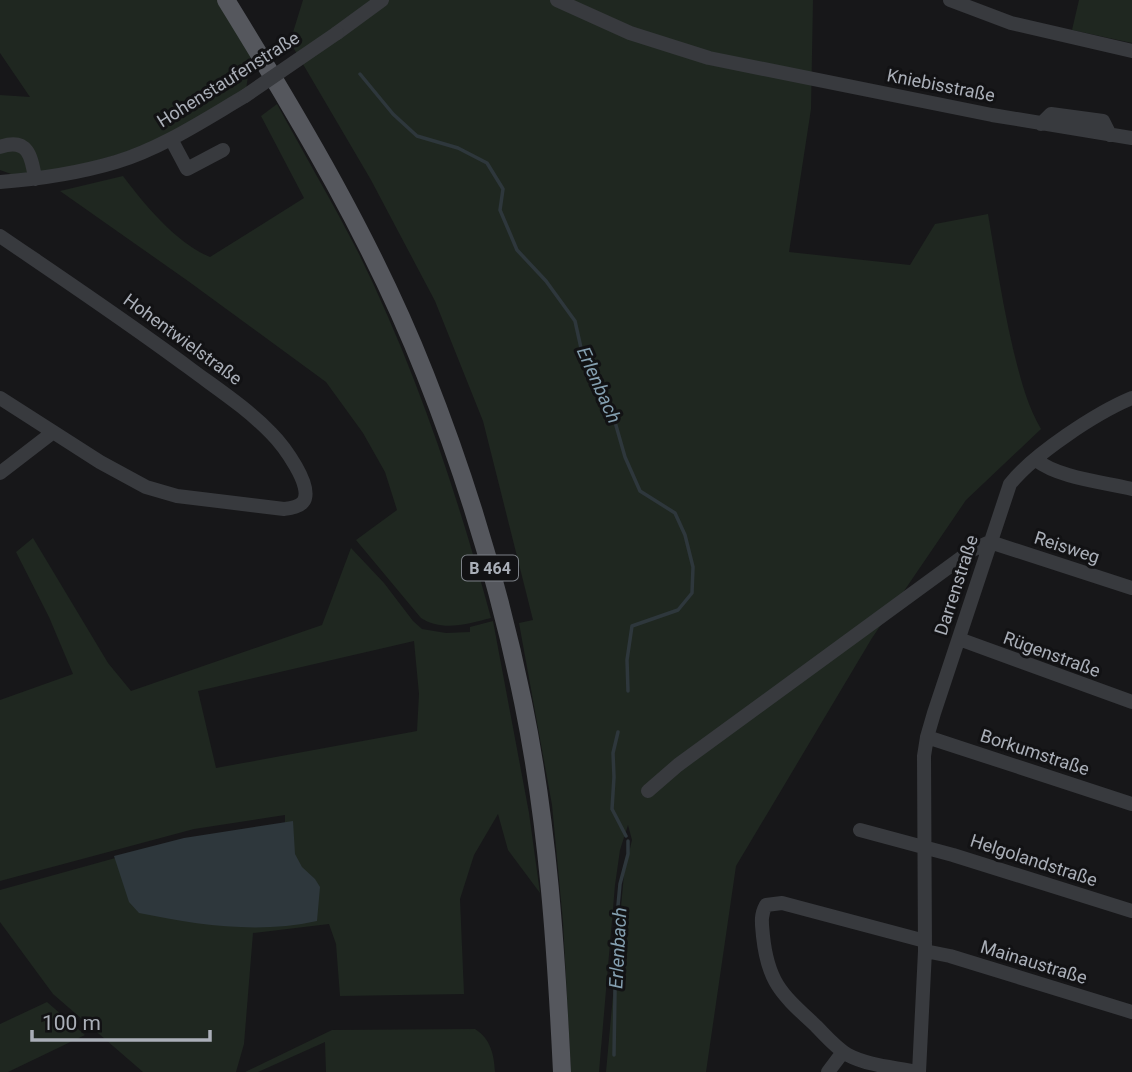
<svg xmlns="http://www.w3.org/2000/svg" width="1132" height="1072" font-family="Roboto,sans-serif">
<rect width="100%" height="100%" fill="#171719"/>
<path fill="#1f2720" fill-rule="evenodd" d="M0,0h226l27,43 -8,53 -72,42 -138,41 -5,-25 -30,-7v-52l30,2 -30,-44z
M303,0h510l-2,109 -22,143 121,13 25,-41 53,-10c8,47 15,93 26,139 7,27 13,52 27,76l-75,71 -94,138 -136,228 -30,206h-100l18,-198 8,-34 -4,-15 -8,25 -5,35 -16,187h-28l-8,-150 -11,-117 -33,-182 14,-3 -50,-199 -48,-120 -64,-121 -81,-138z
M1079,0h53v43l-60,-13z
M277,104c27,50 56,99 82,150 57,116 98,239 132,364 -24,6 -48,14 -70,0l-65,-78 41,-30 -12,-38 -22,-39 -37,-51 -138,-101 -128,-90 63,-15c22,29 53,67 87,81l94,-59 -43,-82z
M10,147l15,8 3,19h-17l-11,-4v-19z
M33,538l75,125 23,28 191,-66 29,-77 33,35 29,38 9,8 24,4 24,-1v-5l23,-6 36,192 11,80 -32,-43 -10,-36 -24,41 -14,44 4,95 -124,2 -4,-52 -7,-20 -76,9 -9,111 -8,28h-93l-90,-78 -53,-72v-32l155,-43 130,-24v-8l-91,14 -194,52v-181l73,-26 -24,-57 -33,-65zM414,641l5,53 -2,37 -201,37 -18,-77z
M47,1002l38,33 -77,37h-8v-48z
M475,1029c16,10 19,26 20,43h-169l-1,-30 -67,30h-13l87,-42z"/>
<path fill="#2e373c" d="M293,821l2,33 7,13 13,12 5,8 -3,34c-59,13 -119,4 -178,-8l-10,-11 -15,-46 70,-18z"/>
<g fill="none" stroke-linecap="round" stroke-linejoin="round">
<path stroke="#2e373c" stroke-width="3.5" d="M360,74l33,40 24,22 41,12 29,15 16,26 -3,21 17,40 29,31 29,40 8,36 26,44 16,56 15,34 35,22 10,22 8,32 -1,26 -14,17 -46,16 -5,34 1,31
M618,732l-5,21 1,24 -2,32 14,27
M614,1055l2,-128 4,-43 8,-30v-13"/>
<path stroke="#383a3e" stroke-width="14" d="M557,0l73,33 79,25 283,57 140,23
M950,0l61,23 121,28
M337,33l45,-33
M1041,124l10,-10 52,7 7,14
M171,139l16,30 36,-19
M0,147c28,-10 32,10 35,32
M0,182c39,-3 79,-9 116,-20 46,-14 88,-42 129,-66
M0,236c63,43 126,85 188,131 28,21 59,41 83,66 11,11 44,54 32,69 -4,5 -12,6 -19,7l-107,-13 -31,-9 -46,-25 -100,-64
M1036,460c23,18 67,22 96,29
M0,473l52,-40
M959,639l173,63
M927,737l205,67
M648,791l30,-26 294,-215 18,-8 142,46
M860,830l93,25 179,56
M925,951l25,5 182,56
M828,1072l15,-20
M917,1072c-23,-5 -48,-6 -69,-17 -12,-7 -22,-19 -32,-29 -33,-31 -48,-42 -53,-90 -1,-12 -3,-20 3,-31l16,-2 143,38
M919,1072l6,-121 -1,-195 3,-19 7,-24 76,-229c24,-30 86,-71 122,-86"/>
<path stroke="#55575d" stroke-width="18" d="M226,0c74,120 147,242 199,374 42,106 75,216 98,328 25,122 33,247 39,370"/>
<path stroke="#383a3e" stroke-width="14" d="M245,96l92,-63"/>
</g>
<g text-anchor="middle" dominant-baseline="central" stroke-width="6" stroke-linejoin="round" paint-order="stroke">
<rect fill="#121214" stroke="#7c8087" stroke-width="2" x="462" y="555.5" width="56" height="25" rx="5"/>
<g font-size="16" font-weight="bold" fill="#aaafb8">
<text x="490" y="568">B 464</text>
</g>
<g font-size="18" fill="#aaafb8" stroke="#121214">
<text transform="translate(228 79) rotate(-32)">Hohenstaufenstraße</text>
<text transform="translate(941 85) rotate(11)">Kniebisstraße</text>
<text transform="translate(183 339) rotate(36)">Hohentwielstraße</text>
<text transform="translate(1067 547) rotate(18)">Reisweg</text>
<text transform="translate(956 585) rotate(-72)">Darrenstraße</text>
<text transform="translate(1052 654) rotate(20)">Rügenstraße</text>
<text transform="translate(1035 752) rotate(18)">Borkumstraße</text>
<text transform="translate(1034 860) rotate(18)">Helgolandstraße</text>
<text transform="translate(1034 962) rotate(17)">Mainaustraße</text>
</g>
<g font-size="19" font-style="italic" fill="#849fb0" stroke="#121214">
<text transform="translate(599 385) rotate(66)">Erlenbach</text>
<text transform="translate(618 948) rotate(-87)">Erlenbach</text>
</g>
</g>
<path d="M32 1030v10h178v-10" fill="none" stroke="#aaafb8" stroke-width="3.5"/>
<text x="42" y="1030" font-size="21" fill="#aaafb8" stroke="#121214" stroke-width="5" paint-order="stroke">100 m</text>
</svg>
